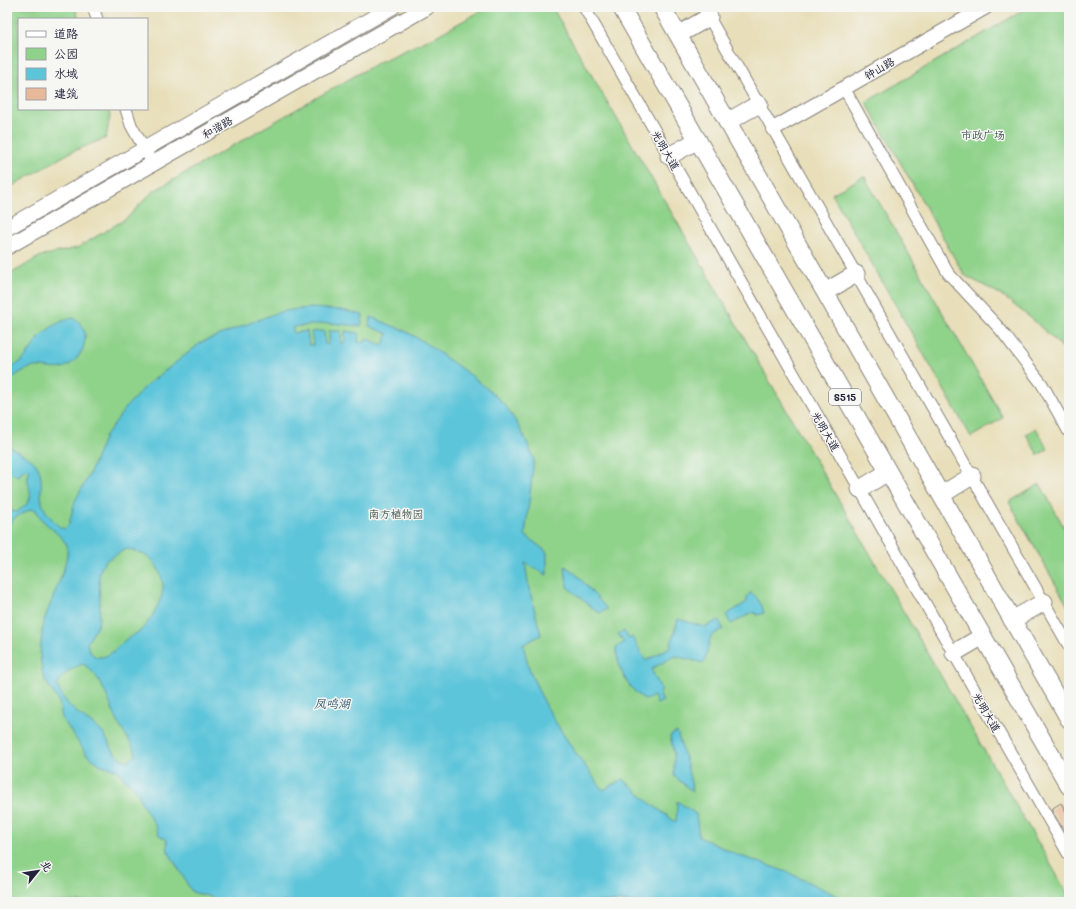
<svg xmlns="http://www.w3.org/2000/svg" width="1076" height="909" font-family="Mali,'LXGW WenKai TC',sans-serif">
<rect width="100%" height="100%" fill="#f6f6f2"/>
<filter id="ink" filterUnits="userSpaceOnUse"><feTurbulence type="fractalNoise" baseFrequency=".025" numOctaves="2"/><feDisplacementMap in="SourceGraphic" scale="8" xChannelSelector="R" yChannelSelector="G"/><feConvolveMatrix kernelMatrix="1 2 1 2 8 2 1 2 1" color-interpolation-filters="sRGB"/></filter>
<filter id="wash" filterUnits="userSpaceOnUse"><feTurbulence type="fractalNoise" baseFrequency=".012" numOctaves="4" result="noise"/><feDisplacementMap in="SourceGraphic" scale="16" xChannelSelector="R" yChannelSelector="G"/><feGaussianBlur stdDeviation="0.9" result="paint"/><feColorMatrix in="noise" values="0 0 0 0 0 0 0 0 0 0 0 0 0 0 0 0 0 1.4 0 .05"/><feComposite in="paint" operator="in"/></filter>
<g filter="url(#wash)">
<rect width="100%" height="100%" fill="#e8dfba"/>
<path fill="#8fd28a" stroke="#587a62" d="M7,7h68l4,12h-60v90h89l2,7 -4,22 -35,14 -64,37z
M488,7h64l517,889v6h-1062v-626l34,-20 36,-8 50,-30 25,-26 227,-130 57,-26z
M1029,7h40v348l-5,-6 -32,-30 -32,-25 -36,-19 -98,-173z
M864,176l139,242 -32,19 -139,-243z
M1036,428l12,21 -10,6 -12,-21z
M1040,484l29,52v72l-60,-106z"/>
<path fill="#5dc5da" stroke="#40748a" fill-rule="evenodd" d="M310,308l32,2 21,5 -2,11 -32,-3 -36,4v6l14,-2 2,14h4l-2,-13 13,-1 1,13h4v-13h12v12h4v-12l14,2 -1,9 6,1 2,-5 17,7 5,-11 -19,-8 2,-9 34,14 19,11 52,37 23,20 8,9 11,17 10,19 6,16 -9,75 22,17v23l-22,-12 4,25 12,47 -18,10c3,11 5,22 10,33 16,39 44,78 70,112l20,-11 28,25 25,18 1,-21 19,13 3,23 39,18 49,17 63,30h-593l-2,-3 -5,3h-32l-7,-5 -19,-5 -24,-41 -1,-11 -8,-5 -5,-12 -12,-19 -4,-11 -6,-8 -8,-6 -4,-7 -7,-4 -12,-3 -14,-10 -25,-37 -3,-16 -14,-22 -3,-9 -2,-17 3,-31 20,-51 4,-16v-11l-5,-7 -20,-18 -6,-10 -5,-1 -17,9 -7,10v-22l4,5 6,1c3,-3 7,-5 10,-8 9,-12 -4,-21 3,-34l-4,-1 -4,2 -4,5 -11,-5v-27c8,8 21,11 28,19 10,12 4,25 7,39 1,6 6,13 11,18 4,5 6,7 12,9l4,-5 6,-23 14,-26 16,-39 23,-31 19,-20 55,-43 74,-29 15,-3zM126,549c9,2 18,4 25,10 3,2 4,5 6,8 3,5 6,14 6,20 0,13 -13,35 -22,43 -4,4 -9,5 -13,8 -9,6 -16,19 -28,19 -8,1 -11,-7 -13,-14l11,-18 2,-15 -1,-37 6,-12zM83,664c19,11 26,40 35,58 5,12 15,21 18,33l-8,6c-15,-3 -18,-19 -26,-29 -6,-6 -11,-9 -18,-14 -12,-8 -22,-19 -27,-33 6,-11 14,-17 26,-21z
M73,318c8,4 11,8 12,17 1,14 -9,29 -23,33 -9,2 -19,-2 -28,-1 -11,2 -19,9 -27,16v-16c19,0 25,-25 38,-35 8,-7 18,-12 28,-14z
M565,566l12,9 30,34 -8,4 -32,-26z
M751,592c7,6 11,12 13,21l-6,2 -5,-3 -22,12 -5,-9 21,-13v-5z
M678,619l27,8 14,-7 4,9 -12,7 -7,27 -29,-7 -24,13 11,22 -3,2 4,8 -6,3 -3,-8 -8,4c-19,-11 -28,-31 -30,-52l8,-6 -6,-8 6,-3 5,8 3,-2 14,24 24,-14z
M677,732l10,33 6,27 -19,-16v-22l-4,-18z"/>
<g id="blocks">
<path fill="#e8b998" d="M1061,803l8,14v22l-18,-30z"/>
</g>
</g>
<g filter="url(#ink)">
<use href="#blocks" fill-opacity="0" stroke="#85807a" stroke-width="1"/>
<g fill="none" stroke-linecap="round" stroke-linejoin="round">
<g stroke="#85807a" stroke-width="13">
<path id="minor" d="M93,7l4,12
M584,7l485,848
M703,7l366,639
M844,88l104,185 52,56 42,55 27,48
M126,109l5,16 22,39"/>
</g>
<g stroke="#85807a" stroke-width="16">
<path id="tertiary" d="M773,129l213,-122"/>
</g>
<g stroke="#85807a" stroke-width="17">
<path id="secondary" d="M7,228l385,-221
M7,247l420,-240"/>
</g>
<g stroke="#85807a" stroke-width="19">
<path id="primary" d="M621,7l448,779
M662,7l407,712
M678,35l31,-18
M727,122l32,-18
M669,156l29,-16
M825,292l31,-18
M860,489l28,-17
M941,495l31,-19
M1012,620l32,-18
M954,653l29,-17"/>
</g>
<use href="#minor" stroke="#fff" stroke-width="11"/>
<use href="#tertiary" stroke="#fff" stroke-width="14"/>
<use href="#secondary" stroke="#fff" stroke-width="15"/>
<use href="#primary" stroke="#fff" stroke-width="17"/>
</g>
</g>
<g text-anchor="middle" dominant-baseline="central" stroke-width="3" stroke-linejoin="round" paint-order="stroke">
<rect fill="#f6f6f2" stroke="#626272" stroke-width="1" x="829" y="389" width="32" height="16" rx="3"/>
<g font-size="10" font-weight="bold" fill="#22223b">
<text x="845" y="397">S515</text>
</g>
<g font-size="11" fill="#22223b" stroke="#f6f6f2">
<text transform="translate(879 68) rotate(-30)">钟山路</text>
<text transform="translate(217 127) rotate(-30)">和谐路</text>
<text transform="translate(666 150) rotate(60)">光明大道</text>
<text transform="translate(826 431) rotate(60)">光明大道</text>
<text transform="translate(987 712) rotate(60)">光明大道</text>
</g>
<g font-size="11" fill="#435753" stroke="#f6f6f2">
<text x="983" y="134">市政广场</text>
<text x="396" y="513">南方植物园</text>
</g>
<g font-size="12" font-style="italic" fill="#375b73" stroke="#f6f6f2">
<text x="332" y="703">凤鸣湖</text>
</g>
</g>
<rect width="1076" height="909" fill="none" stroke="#f6f6f2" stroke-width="24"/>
<rect x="18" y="18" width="130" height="92" fill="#f6f6f2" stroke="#a1a1a9"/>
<rect x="26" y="31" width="20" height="6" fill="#ffffff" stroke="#a1a1a9"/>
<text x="54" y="38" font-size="12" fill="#22223b">道路</text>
<rect x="26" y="48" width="20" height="12" fill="#8fd28a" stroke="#a1a1a9"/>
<text x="54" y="58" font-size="12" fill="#22223b">公园</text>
<rect x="26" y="68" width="20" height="12" fill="#5dc5da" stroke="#a1a1a9"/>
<text x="54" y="78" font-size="12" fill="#22223b">水域</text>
<rect x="26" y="88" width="20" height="12" fill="#e8b998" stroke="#a1a1a9"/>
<text x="54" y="98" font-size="12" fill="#22223b">建筑</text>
<g transform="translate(38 871) rotate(60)" stroke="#f6f6f2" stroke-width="3" paint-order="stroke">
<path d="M0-3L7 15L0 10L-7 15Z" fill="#22223b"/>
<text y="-6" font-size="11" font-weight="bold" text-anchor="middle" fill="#22223b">北</text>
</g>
</svg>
